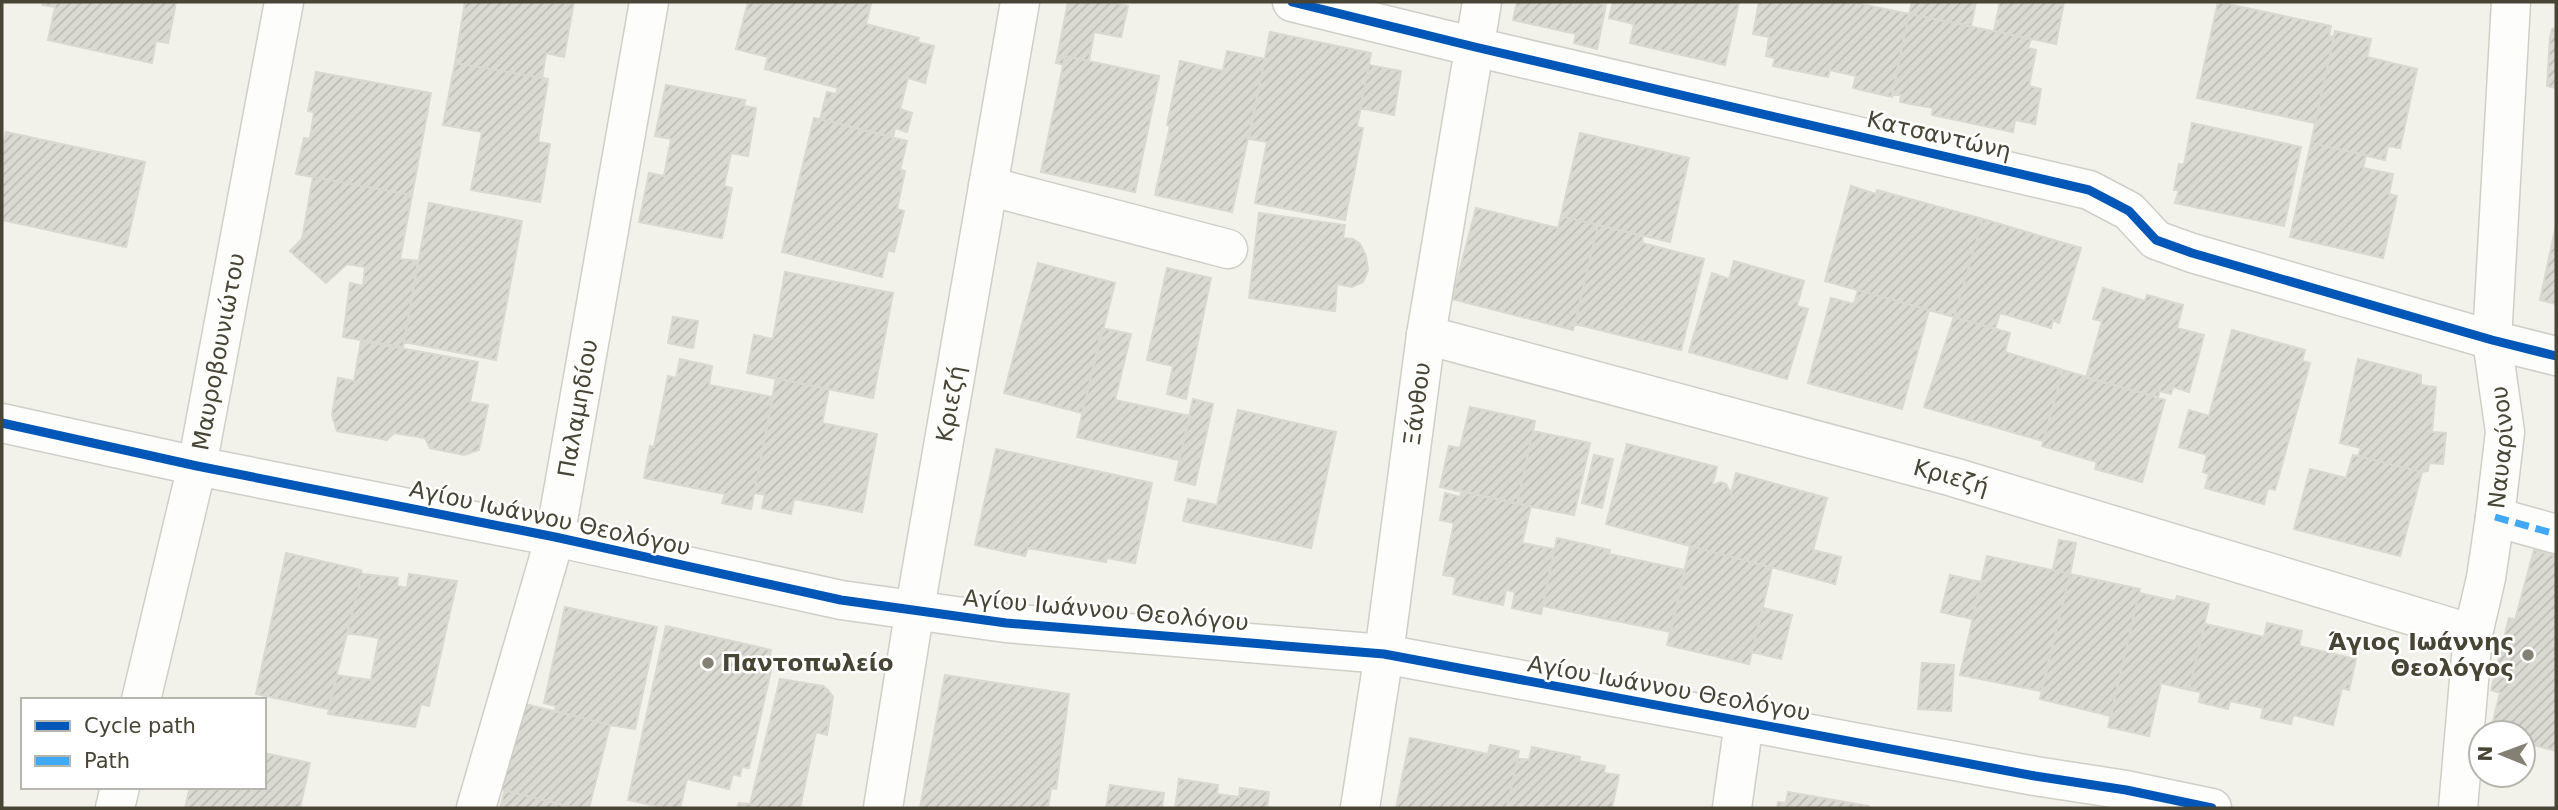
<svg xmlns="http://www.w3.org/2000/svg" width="2558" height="810" font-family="'DejaVu Sans',sans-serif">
<defs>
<pattern id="building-hatch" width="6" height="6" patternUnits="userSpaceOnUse" patternTransform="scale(1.75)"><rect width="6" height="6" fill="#dbdad2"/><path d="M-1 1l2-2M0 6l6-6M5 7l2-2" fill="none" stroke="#bdbcb5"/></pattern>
</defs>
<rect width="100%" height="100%" fill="#f2f1ea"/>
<path fill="url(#building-hatch)" stroke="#dad9cf" stroke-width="2" d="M42,2h134l-8,41 -12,-2 -4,22 -104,-23 7,-33 -13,-2z
M465,2h109l-10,55 -18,-4 -4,25 -87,-15z
M748,2l14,2 1,-2h99l9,2 -5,20 53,14 -2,4 17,4 -9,37 -17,-5 -8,31 12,4 -5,19 -12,-4 -2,9 -73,-18 7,-27 9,2 2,-6 -73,-19 3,-12 -32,-8z
M1068,2h41l19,4 -7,31 -27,-5 -5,29 -24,-5 -1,9 -8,-2z
M1517,2h73l16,3 -9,44 -23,-6 2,-9 -63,-14z
M1613,2h126l-14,63 -95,-22 4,-19 -25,-6z
M1759,2h93l57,12 -17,83 -39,-9 3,-12 -26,-6 -2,7 -55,-11 2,-8 -9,-2 3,-19 -16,-3z
M1912,2h64l-5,24 -62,-12z
M2000,2h64l-8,42 -62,-13z
M2218,2l113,24 -2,10 5,1 -19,86 -118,-25z
M1909,14l122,25 -3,9 8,2 -7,36 12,3 -6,35 -20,-4 -2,12 -81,-17 1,-7 -33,-6 1,-7 -9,-1z
M2556,28v60l-9,-2 3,-48 2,-9z
M2335,31l36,8 -4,18 50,12 -17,79 -12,-2 -3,14 -74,-17z
M1270,32l101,21 -14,74 6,1 -18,92 -90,-17 12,-61 -18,-3z
M1227,51l38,8 -33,153 -77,-17 15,-69 -3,-1 13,-64 43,10z
M1065,56l94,20 -24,116 -94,-20z
M455,63l93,16 -10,63 12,2 -10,58 -69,-12 11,-58 -39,-7z
M1369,65l32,6 -7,44 -34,-7z
M316,72l115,21 -19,102 -116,-21 8,-36 6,1 4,-27 -6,-1z
M666,85l79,15 -1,6 12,2 -8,48 -17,-3 -7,33 8,2 -10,50 -83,-16 10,-49 15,3 7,-37 -16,-3z
M814,118l93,23 -7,29 5,1 -8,38 7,2 -10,41 -6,-2 -6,27 -100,-25z
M2192,123l109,24 -17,79 -109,-23 4,-13h-5l5,-26 5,1z
M6,132l139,30 -19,85 -124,-27v-70z
M1580,133l109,25 -19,84 -109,-26z
M2311,143l55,12 -3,13 30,6 -4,20 8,2 -14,62 -93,-21z
M313,177l99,18 -12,64 18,2 -15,86 -60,-10 7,-54 13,3 2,-19 -18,-3 -21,19 -36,-32 12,-12z
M1851,186l25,8 1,-4 106,29 -29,98 -129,-36z
M429,203l93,18 -26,139 -92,-18z
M1476,208l82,20 3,-12 37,9 -25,105 -121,-31z
M1259,213l86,12 -2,13 10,1 7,5 6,12 2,14 -5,12 -11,5 -15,-3 -2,27 -86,-13z
M1983,219l98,29 -22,75 -6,-3 -2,8 -51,-15 -5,16 -41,-12z
M1598,225l45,11 -1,7 62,16 -23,91 -106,-26z
M2556,225v79l-16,-4z
M1734,261l70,20 -7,25 11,3 -21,70 -98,-27 23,-79 17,6z
M1038,263l77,20 -33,130 -78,-20z
M1167,268l44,10 -25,121 -19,-5 6,-28 -26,-6z
M785,272l108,21 -20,105 -126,-25 7,-38 19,4z
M2103,288l42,13 2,-6 36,10 -6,23 27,7 -15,57 -16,-5 -2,7 -11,-3 -2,6 -72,-19 16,-57 -9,-2z
M1858,290l71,20 -27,99 -94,-26 23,-85 23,6z
M673,317l25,4 -5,27 -25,-5z
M1954,317l56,16 -5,19 58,18 -20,71 -119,-34z
M1102,328l29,6 -16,66 75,16 -11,44 -102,-23z
M2232,330l73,20 -3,11 8,2 -35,127 -7,-2 -4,16 -59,-16 4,-14 -6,-2 4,-17 -28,-8 10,-37 20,6z
M361,341l117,21 -8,40 18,3 -9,45 -15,5 -34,-7 -5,-10 -31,-5 -7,7 -50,-9 -5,-16 6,-37 16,3z
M680,359l32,7 -3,19 64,12 -22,112 -29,-6 3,-9 -81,-16 6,-32 4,1 14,-71 8,2z
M2358,359l63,16v10l15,2 -4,45 14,1 -3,31 -14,-1 -1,8 -6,1 -64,-16 3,-8 -21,-5z
M2063,370l102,30 -23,82 -47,-13 2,-7 -55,-16z
M776,378l53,11 -7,34 55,11 -15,78 -68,-13 -3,15 -29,-6 3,-13 -11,-2z
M1193,399l20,5 -18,81 -20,-5z
M1470,407l65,14 -18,83 -77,-17 9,-41 11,2z
M1238,410l98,22 -25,116 -128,-27 5,-22 29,6z
M1533,431l57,12 -16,72 -57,-11z
M1627,444l90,23 -5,19 9,-4 5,2 5,10 5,-21 91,25 -14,52 28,7 -6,27 -229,-60z
M996,449l156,34 -17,80 -28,-5 -1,4 -78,-14 -3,8 -50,-11z
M1594,455l19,4 -11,49 -20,-5z
M2353,455l69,17 -22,84 -106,-27 16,-60 36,9z
M1462,491l69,15 -9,37 32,6 -13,65 -29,-6 3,-16 -9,-2 -3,15 -50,-11 3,-17 -13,-2 11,-52 -14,-3 5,-27 15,4z
M1557,538l53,12 -1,4 76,16 -14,62 -128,-26z
M2059,540l17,3 -6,31 -17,-4z
M1690,546l82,22 -23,96 -82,-19z
M2534,550l22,6v195l-33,-9v-9h-33l10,-40 -9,-3 18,-72 6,2z
M286,553l75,17 1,4 -34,135 -72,-15z
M1987,556l83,18 -29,117 -81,-16z
M362,574l36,4 -1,8 10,2 2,-14 48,7 -28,125 -8,-2 -6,23 -87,-13 9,-39 34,5 8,-42 -32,-5z
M2070,574l70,15 -29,127 -71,-17z
M1950,575l31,7 -9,37 -31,-7z
M2139,593l36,8 2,-5 32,8 -20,86 -28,-7 -12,53 -41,-9z
M565,607l92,20 -22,102 -25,-4 -55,-14 1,-5 -12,-3z
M1763,608l29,7 -11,44 -29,-7z
M2267,623l35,8 -3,15 57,13 -7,31 -7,-2 -9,37 -40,-10 -2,9 -30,-6 2,-10 -33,-7 -2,8 -29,-7 2,-10 -12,-2 16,-66 59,13z
M666,626l105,24 -4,19 4,1 -22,98 -7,-1 -2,9 -7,-2 -4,15 -42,-10 -7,29h-15l-37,-8z
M1922,663l32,2 -3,46 -33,-2z
M945,675l124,19 -13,95 -5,-1 -3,20h-128z
M780,679l43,7 5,4 5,7 -6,38 -11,-3 -16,76h-63l2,-5 11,1z
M517,702l93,23 -21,83h-13l-81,-20z
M1410,738l78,16 2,-9 29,6 -12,57h-111z
M1532,747l48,10 -1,4 26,5 -1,7 15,2 -7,33h-105l11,-50 11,2z
M264,753l46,10 -10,45h-115l5,-21h74z
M1179,779l39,6 -1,9 22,3 1,-9 29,4 -2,16h-92z
M1110,785l54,8 -2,15h-56z
M505,790l57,15 -1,3h-61z
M1788,792l81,14v2h-92l1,-6 8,1z"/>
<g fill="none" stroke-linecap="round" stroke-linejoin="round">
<g stroke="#d0cfc7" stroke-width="41">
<g id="minor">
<path d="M1292,2l183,45 614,143 40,21 27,29 36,13 300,87 64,16"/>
<path d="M988,186l240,63"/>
<path id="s1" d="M1426,335l527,142 520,157"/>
<path d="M2,423l195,43 358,71 286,63 165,23 378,31 651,122 91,14 86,18"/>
<path d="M2495,517l61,17"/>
<path id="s2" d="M141,700l56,-234 87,-464"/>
<path d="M115,808l5,-21"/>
<path id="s3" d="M476,808l79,-271 94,-535"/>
<path id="s4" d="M883,808l32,-200 105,-606"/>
<path id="s5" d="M1360,808l24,-154 42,-319 56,-333"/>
<path d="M1732,808l12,-86"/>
<path id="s6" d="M2458,808l15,-174 13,-56 9,-61 10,-85 -13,-92 19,-338"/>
</g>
</g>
<use href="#minor" stroke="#fdfdfc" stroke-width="38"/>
<path stroke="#3fa9f5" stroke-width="7" stroke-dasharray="14 7" stroke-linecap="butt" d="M2495,517l61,17"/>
<g stroke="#fff" stroke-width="13">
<path id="cycleway" d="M1292,2l183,45 614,143 40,21 27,29 36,13 300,87 64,16
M2,423l195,43 358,71 286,63 165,23 378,31 651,122 91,14 86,18"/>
</g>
<use href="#cycleway" stroke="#0057b8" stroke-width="9"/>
</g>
<g fill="#848174" stroke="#fff" stroke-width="2.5">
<circle cx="2528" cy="655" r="7"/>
<circle cx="708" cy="663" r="7"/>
</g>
<g text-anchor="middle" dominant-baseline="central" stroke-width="5" stroke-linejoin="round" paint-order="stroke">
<g font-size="23" fill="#484535" stroke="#fff">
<text transform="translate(1939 135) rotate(13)">Κατσαντώνη</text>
<text stroke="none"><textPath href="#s2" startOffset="357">Μαυροβουνιώτου</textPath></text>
<text stroke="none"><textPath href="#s5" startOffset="408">Ξάνθου</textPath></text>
<text stroke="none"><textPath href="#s4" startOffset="410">Κριεζή</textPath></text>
<text stroke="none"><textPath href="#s3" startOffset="413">Παλαμηδίου</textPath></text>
<text stroke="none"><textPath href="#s6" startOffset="364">Ναυαρίνου</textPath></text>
<text stroke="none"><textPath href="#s1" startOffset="544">Κριεζή</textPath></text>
<text transform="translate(550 518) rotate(12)">Αγίου Ιωάννου Θεολόγου</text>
<text transform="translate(1106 610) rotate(5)">Αγίου Ιωάννου Θεολόγου</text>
<text transform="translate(1669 688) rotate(10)">Αγίου Ιωάννου Θεολόγου</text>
</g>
<g font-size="23" font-weight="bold" fill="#484535" stroke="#fff" text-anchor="end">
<text x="2514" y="642">Άγιος Ιωάννης<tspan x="2514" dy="26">Θεολόγος</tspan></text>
<text x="722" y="663" text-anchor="start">Παντοπωλείο</text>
</g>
</g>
<rect width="2558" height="810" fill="none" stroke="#484535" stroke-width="7"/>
<rect x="21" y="698" width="245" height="91" fill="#ffffff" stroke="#b6b5ae" stroke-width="2"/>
<rect x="35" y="721" width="35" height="10" fill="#0057b8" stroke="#b6b5ae" stroke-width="2"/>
<text x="84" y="733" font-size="21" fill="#484535">Cycle path</text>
<rect x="35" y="756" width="35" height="10" fill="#3fa9f5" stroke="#b6b5ae" stroke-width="2"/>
<text x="84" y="768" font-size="21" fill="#484535">Path</text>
<g transform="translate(2502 754) rotate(271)"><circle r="33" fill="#ffffff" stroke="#b6b5ae" stroke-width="2"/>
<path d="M0-5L12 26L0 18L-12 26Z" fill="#848174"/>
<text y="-10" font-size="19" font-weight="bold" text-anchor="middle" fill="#484535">N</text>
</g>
</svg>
